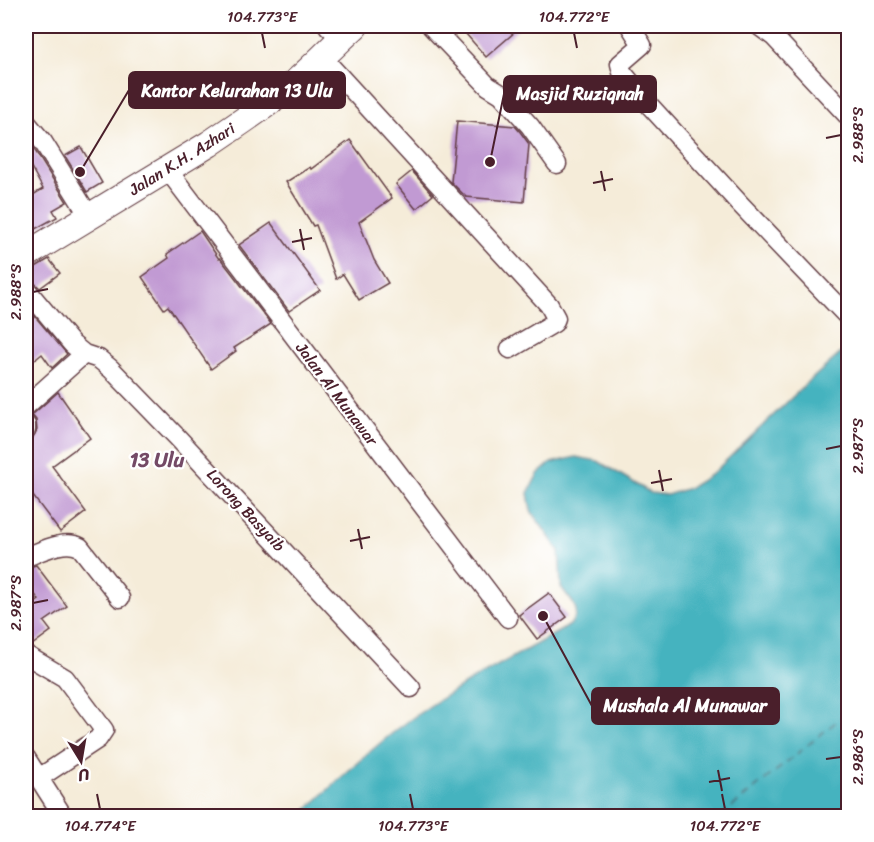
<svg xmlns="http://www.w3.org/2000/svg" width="874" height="842" font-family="Sriracha,sans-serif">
<rect width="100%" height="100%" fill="#fff"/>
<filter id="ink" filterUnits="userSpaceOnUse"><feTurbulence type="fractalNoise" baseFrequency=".0167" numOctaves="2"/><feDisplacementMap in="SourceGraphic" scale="12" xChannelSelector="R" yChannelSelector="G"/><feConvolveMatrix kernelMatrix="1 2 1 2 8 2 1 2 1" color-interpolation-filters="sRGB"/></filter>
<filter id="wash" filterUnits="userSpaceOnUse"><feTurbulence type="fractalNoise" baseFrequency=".008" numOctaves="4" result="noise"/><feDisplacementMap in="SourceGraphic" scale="24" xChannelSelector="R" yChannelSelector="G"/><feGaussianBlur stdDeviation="1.35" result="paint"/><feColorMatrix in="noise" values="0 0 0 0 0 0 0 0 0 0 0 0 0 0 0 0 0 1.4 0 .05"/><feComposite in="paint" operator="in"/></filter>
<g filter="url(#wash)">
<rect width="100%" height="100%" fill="#f5ecd9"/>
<path fill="#44b3bf" stroke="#476975" stroke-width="1.5" d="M848,347v469h-548c35,-33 71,-68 111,-97 50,-36 106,-63 159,-94l5,-8 1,-7 -3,-7 -12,-16 -2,-36 -28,-40 -3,-18 10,-19 13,-11 25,-6 22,4 53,32 16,2 22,-7 23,-14 94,-90z"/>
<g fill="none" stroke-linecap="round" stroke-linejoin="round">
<path stroke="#485a66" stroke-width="1.5" stroke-dasharray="8 6" stroke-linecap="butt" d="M721,816l127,-104"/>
</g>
<g id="blocks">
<path fill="#c19ad3" d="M459,26h63l-36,31z
M457,121l58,5 6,7 8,11 -5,58 -58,-5 -15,-15z
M26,139l8,10 33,53 -14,8 4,7 -31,17v-35l17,-10 -17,-31z
M350,140l42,58 -33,24 15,38 14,23 -29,17 -16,-26 -7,5 -20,-54 -3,1 -27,-44 24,-15 1,2z
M81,147l21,36 -15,9 -22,-36z
M412,171l21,24 -17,14 -20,-25z
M271,223l49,67 -31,21 -50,-66z
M200,231l19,28 1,-1 51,66 -37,24 2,3 -25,18 -43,-63 -4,3 -22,-32 27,-19 -2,-4z
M49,259l11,14 -20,15 -10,-9 -4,-1v-8l8,-2z
M26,306l41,48 -15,14 -10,-14 -16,13z
M58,392l32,46 -38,28 34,46 -26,20 -27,-36 -7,5v-60l6,-2 5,-9 -1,-10 -4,-5z
M36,565l31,41 -23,16 7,9 -19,14 -6,-1v-34l13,-10 -13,-18v-14z
M549,593l18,24 -30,22 -18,-24z"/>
</g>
</g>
<g filter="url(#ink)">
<use href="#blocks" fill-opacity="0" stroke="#643e45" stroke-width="1.5"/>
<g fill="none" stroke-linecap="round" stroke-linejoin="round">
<g stroke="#643e45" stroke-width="21">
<path id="street" d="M328,26l13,12
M431,26l57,60 13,8 29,32 27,38
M630,26l12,19 -22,19 2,8 29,35 90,98 107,112
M759,26l15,11 74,79
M323,58l226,247 7,13 -2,5 -44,26
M26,122l17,20 46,74
M167,169l341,449
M26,289l46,55 12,10 15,5 12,10 67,69 233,250
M26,406l58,-52
M26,425v5
M26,557c16,-6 38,-18 54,-10l40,51
M26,655l39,23 39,52 -6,9 -59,39
M26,758l37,58"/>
</g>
<g stroke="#643e45" stroke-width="28">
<path id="secondary" d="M26,255l183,-111c29,-20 60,-40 88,-63 20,-18 38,-37 58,-55"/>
</g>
<path stroke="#643e45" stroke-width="3" stroke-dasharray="1.5 4.5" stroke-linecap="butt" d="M26,699l1,-1"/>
<use href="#street" stroke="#fff" stroke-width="18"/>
<use href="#secondary" stroke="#fff" stroke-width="26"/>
</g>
</g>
<path fill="none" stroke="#4a1f2b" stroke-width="2" d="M262,33l3,15M574,33l3,15M826,138l15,-3M601,171l4,20M593,183l20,-4M300,229l4,21M292,242l20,-4M33,292l15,-3M826,449l15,-3M659,470l4,21M651,483l21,-4M358,529l4,20M350,541l20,-4M33,603l15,-3M826,759l15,-2M718,770l4,21M709,782l21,-4M97,794l3,15M410,794l3,15M722,794l3,15"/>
<g text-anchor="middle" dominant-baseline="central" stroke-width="4.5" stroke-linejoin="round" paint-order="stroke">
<g font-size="16" fill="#4a1f2b" stroke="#fff">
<text transform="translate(182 159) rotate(-32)">Jalan K.H. Azhari</text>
<text transform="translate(337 394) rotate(53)">Jalan Al Munawar</text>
<text transform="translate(246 510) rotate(47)">Lorong Basyaib</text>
</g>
<g font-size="20" font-weight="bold" fill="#744a66" stroke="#fff">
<text x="157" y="460">13 Ulu</text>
</g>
</g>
<path fill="none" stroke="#4a1f2b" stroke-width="2" d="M80 172L129 90M490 162L504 94M543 616L592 706"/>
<g fill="#4a1f2b" stroke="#fff" stroke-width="2">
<circle cx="80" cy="172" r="6"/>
<circle cx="490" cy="162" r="6"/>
<circle cx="543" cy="616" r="6"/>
</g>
<g fill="#4a1f2b" stroke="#4a1f2b" stroke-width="2">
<rect x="129" y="72" width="216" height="36" rx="6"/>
<rect x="504" y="76" width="152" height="36" rx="6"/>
<rect x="592" y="688" width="187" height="36" rx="6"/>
</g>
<g font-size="18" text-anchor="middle" font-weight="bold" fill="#fff">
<text x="237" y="97">Kantor Kelurahan 13 Ulu</text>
<text x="580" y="100">Masjid Ruziqnah</text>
<text x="685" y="712">Mushala Al Munawar</text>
</g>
<rect width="874" height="842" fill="none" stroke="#fff" stroke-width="66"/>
<g transform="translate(81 761) rotate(169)" stroke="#ffffff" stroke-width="4.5" paint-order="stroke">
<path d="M0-4.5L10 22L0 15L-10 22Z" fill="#4a1f2b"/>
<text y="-9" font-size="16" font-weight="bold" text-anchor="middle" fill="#4a1f2b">U</text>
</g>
<rect x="33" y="33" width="808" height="776" fill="none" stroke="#4a1f2b" stroke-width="2"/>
<g font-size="15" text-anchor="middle" fill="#4a1f2b">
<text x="262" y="22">104.773°E</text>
<text x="574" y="22">104.772°E</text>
<text transform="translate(858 135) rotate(-90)" y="5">2.988°S</text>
<text transform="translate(16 292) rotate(-90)" y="5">2.988°S</text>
<text transform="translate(858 446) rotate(-90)" y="5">2.987°S</text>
<text transform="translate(16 603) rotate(-90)" y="5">2.987°S</text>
<text transform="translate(858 757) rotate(-90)" y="5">2.986°S</text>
<text x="100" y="831">104.774°E</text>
<text x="413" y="831">104.773°E</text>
<text x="725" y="831">104.772°E</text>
</g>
</svg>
